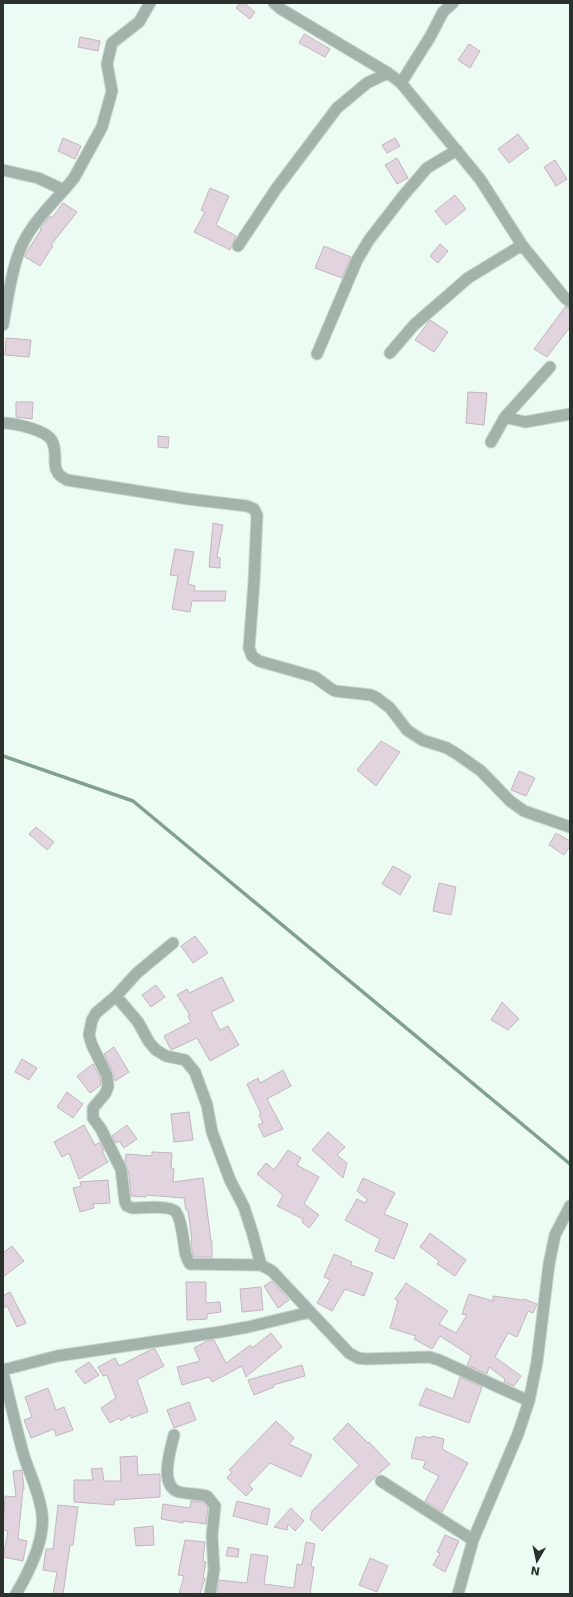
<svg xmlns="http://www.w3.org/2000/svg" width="573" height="1597" font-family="'DejaVu Sans',sans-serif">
<rect width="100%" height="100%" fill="#ecfcf2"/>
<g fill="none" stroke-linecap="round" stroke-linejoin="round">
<path stroke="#81a18f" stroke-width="3.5" d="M3,756l130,45 437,363"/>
</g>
<path fill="#e2d4df" stroke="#c3b5c0" d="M240,3h4l11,9 -5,7 -14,-11z
M304,34l26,15 -5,8 -26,-14z
M80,37l20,4 -2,10 -20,-4z
M469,44l11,7 -10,17 -12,-8z
M518,134l11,14 -20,15 -11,-14z
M63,138l18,8 -6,13 -17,-8z
M395,138l5,8 -13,7 -5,-8z
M397,158l11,20 -11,6 -12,-19z
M555,160l12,19 -11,7 -12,-19z
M210,188l19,8 -13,29 20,11 -6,14 -36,-18 11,-20 -4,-2z
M455,195l11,14 -20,16 -11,-14z
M63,203l14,9 -26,33 2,1 -13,20 -15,-9 1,-4 15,-23 -1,-1 2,-3 8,-10 2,2z
M440,244l8,7 -10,12 -8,-7z
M324,246l27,11 -9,21 -27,-10z
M565,307l5,2v18l-23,30 -13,-8z
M430,320l18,12 -14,20 -19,-12z
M6,338l25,2 -2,17 -24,-2z
M468,392l19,1 -3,32 -18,-2z
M16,402h17l-1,17 -16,-2z
M158,436l11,1 -1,11 -10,-1z
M213,523l10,2 -6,32 3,1v10l-11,-1z
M175,549l19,3 -6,32 7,2 -1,5h32l-1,10h-33l-2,11 -18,-3 6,-33 -8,-1z
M381,741l19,11 -24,34 -19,-16z
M519,771l16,7 -9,18 -15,-6z
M36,827l18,15 -7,8 -18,-16z
M556,833l14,8v5l-6,9 -15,-10z
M393,866l18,10 -11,19 -18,-11z
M439,883l17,4 -5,28 -18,-4z
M195,936l13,17 -15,10 -12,-17z
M222,977l12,24 -23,11 9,18 8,-4 11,19 -29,16 -13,-23 -26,12 -7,-14 27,-14 -3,-6 2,-1 -13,-20 10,-6 2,4z
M156,985l9,12 -14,10 -9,-12z
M502,1002l17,17 -11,11 -17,-10z
M114,1047l15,25 -14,9 -2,-8 -9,-19z
M22,1059l15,9 -8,12 -14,-8z
M93,1064l7,14 1,7 -11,8 -13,-17z
M283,1070l8,16 -24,13 16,30 -19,8 -6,-12 5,-2 -4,-8 2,-1 -14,-30 11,-6 2,5z
M67,1092l16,12 -10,14 -16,-11z
M189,1112l4,28 -19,2 -3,-28z
M84,1125l11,20 5,-3 4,8 -2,1 6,11 -29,17 -10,-26 -7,4 -8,-15z
M127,1125l10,14 -13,9 -5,-7 -3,2 -4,-7z
M328,1132l17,15 -8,8 10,8 -4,15 -31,-28z
M288,1150l13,8 -4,7 22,12 -15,27 15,11 -10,13 -7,-6 1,-3 -26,-13 6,-11 -26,-21 9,-11 8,7z
M152,1152l20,1 -1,15 3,1 -1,13 30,-4 8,63h1v16h-18l-3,-10v-6h1l-4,-31h-2l-2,-12 -38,-3v2l-15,-1 -2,-22 -4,-12 1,-8 26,2z
M363,1178l32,15 -11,21 24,10 -14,35 -19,-8 5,-12 -35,-19 12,-21 8,4 2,-4 -10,-8z
M108,1180l2,23 -17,1 1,4 -14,4 -7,-24 8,-2 -1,-4z
M430,1233l36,27 -11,16 -18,-12 2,-3 -19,-14z
M12,1246l12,15 -21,16v-24z
M334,1254l18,8 -1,3 22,8 -9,23 -19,-7 -13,22 -15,-8 13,-23 -6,-3z
M272,1281l17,19 -11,8 -14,-22z
M186,1282h20v21l14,-1 1,10 -14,2v5l-20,1z
M406,1283l42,28 -9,13 17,9 11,-18 -5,-1 7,-20 24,7v-5l30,4 1,-1 13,5 -4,9 -5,-2 -11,26 -9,-4 -13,24 26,19 -7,10 -10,-4 1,-3 -16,-12 -2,7 -20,-9 4,-9 -31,-20 -8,13 -18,-10 2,-3 -26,-8 8,-27 -3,-2z
M261,1287l2,23 -21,2 -2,-23z
M10,1292l16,31 -9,4 -10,-21 -4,2v-12z
M271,1333l11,14 -36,30 -4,-11 -30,16 -3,-5 -27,8 -5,-18 23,-6 -6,-13 13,-7 7,-1 12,23 24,-18 2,3z
M152,1349h3l9,17 -27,14 11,32 -17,6 -1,-3 -9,6 -2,-3 -9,5 -9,-15 15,-10 -9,-23 -4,1 -5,-9 17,-9 4,8z
M89,1362l10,13 -14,9 -10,-13z
M302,1365l3,11 -32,9 1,2 -20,8 -6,-15z
M460,1377l22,10 -13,36 -50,-18 7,-17 27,11z
M48,1388l8,22 8,-3 9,23 -17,6 -2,-7 -23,9 -7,-18 8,-3 -7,-20z
M189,1402l7,18 -22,8 -7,-18z
M276,1421l18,17 -5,6 23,11 -11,22 -31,-14 -21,22 4,4 -7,7 -19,-18 5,-6 -3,-2z
M348,1423l20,20 1,-1 21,22 -15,13 -53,54 -12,-12 2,-8 47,-46 -26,-26z
M422,1436l9,2 1,-2 12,3 -2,10 26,14 -26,49 -17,-11 14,-25 -16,-8 3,-7 -15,-3 5,-21 5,1z
M137,1456l1,19 22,-1v23l-45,3 -1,5 -40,-3v-22h19l-2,-11 11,-1 2,13h17l-1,-24z
M22,1470l2,19h-1l-5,50 9,2 -4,20 -20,-4 5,-26 -5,-1 2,-34 11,1 -3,-26z
M191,1501l12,1 5,6 -2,16 -23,-3v2l-22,-4 2,-15 27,4z
M237,1501l33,8 -3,16 -34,-9z
M58,1505l20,2 -5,38h-3l-7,49h-10l4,-22 -14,-2 3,-21h7z
M291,1508l13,13 -9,10 -7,-7 -1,6 -13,-3z
M153,1526l1,19 -18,1 -2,-18z
M445,1535l14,6 -14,31 -12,-7 7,-12 -3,-1z
M185,1540l20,2 -2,19 3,1 -3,16h2l-5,16h-21l5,-18 -6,-1z
M306,1542l9,2 -4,22 3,1 -4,27h-93l2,-14 28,3 4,-29 17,2 -4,28 30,4 3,-24 5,1z
M228,1547l11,2 -1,8 -12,-1z
M370,1558l18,8 -11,26 -18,-7z"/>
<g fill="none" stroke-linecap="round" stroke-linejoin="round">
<g stroke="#c9d7ce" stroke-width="13">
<path id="street" d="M274,3l7,6 107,64 13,10 79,96 42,66 43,53 5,4
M401,83l29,-46 13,-25 10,-9
M3,170l35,8 26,12 10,-12 28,-51 10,-36 -5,-27 5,-21 27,-21 11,-19
M238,246l38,-57 61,-81 30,-25 21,-10
M3,325c4,-22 7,-46 14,-67 8,-27 29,-48 47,-68
M390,353l24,-28 54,-47 54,-33
M317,354l40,-94 12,-20 34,-44 24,-28 30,-18
M505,417l20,5 45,-8
M3,423c11,0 44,7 49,18 8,14 -5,30 15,39l121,19 59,7 7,3 3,6 -3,67 -5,66 3,8 7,5 56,16 15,11 5,3 36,4 6,3 13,10 17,22 15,10 25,8 10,6 24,17 29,30 14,10 46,16
M491,442l14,-25 45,-50
M173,943l-36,30 -21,23 -20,17 -4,7 -3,15 3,10 15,31 1,11 -3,7 -12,14v10l8,11 20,40 4,33 2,4 5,2c10,0 35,-3 43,3 5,5 7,20 8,26 2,11 1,18 7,27l71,1 11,6 77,82 9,5 9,1 62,-2 10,3 90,41
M116,996l22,26 11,20 7,8 10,6 19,4 10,12 12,33 5,27 18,48 14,27 9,28 8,30
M3,1370l54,-14 163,-24 28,-5 62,-15
M3,1373c7,27 13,55 21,83 6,19 16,38 18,58 3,25 -13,58 -26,80
M174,1435c-3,13 -16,51 5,57 9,2 19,2 28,4l8,10 -3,30 2,34 -4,24
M381,1481l92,59
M458,1594l15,-54 45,-106 11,-33 8,-39 12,-98 6,-29 15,-29"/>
</g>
<use href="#street" stroke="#a4b3aa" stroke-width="11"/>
</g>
<rect width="573" height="1597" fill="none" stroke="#2a302c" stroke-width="8"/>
<g transform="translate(537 1561) rotate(189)" stroke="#ecfcf2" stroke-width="3" paint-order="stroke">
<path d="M0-3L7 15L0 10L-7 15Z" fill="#2a302c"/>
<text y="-6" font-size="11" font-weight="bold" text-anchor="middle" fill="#2a302c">N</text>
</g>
</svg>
